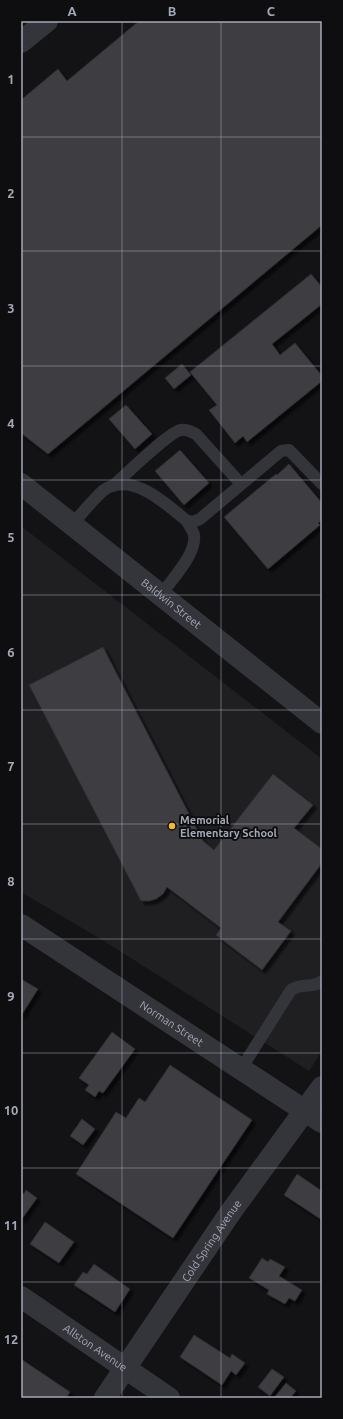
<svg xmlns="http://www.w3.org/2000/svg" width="343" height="1419" font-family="Ubuntu,sans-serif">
<defs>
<filter id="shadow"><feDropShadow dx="3.5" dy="3.5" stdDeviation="1" flood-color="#0009"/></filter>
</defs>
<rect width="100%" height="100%" fill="#131315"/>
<path fill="#1f1f22" d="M21,526l301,233v292l-13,20 -205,-130 -83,-49z"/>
<path fill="#3d3e42" stroke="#2d2d31" filter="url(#shadow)" d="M139,21h183v204l-274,229 -27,-21v-333l37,-31 9,12z
M311,274l11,13v17l-50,40 8,11 15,-12 27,33v5l-75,61 -4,-6 -8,7 -26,-33 8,-5 -27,-33z
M182,364l9,11 -17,14 -9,-11z
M126,405l26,29 -17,15 -26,-30z
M180,450l29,33 -25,22 -29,-34z
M289,464l33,39v17l-4,3 2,2 -52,44 -44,-52 52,-43 1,1z
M103,647l100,194 11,9 59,-76 40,31 -19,23 28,21v14l-44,59 13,9 -29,39 -46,-35 5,-7 -54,-41 -4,7 -7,5 -7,2h-8l-112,-216z
M21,979l17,10 -17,27z
M112,1032l23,17 -32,44 -4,-2 -4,6 -10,-7 4,-5 -10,-7z
M170,1065l82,55 -79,118 -97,-64 40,-62 10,6 13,-20 6,4z
M82,1119l13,10 -12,16 -13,-9z
M297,1174l25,17v29l-38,-25z
M26,1190l11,8 -16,22v-28l3,2z
M45,1222l29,20 -15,21 -29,-19z
M262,1258l6,4 2,-3 15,8 -6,9 23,14 -7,11 -6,-3 -4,6 -18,-10 2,-4 -20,-12z
M94,1264l36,25 -15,23 -41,-27 9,-13 4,2z
M194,1335l36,23 2,-4 13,9 -9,12 -5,-4 -9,14 -42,-28z
M21,1359l49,33 -4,6h-45z
M272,1369l12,8 -14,19 -12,-9z
M286,1383l10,8 -6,7h-16z"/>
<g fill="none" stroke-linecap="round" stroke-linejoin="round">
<path stroke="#34353a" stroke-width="12" d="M113,486c12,-11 56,-54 68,-56 6,-1 10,2 15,4l45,50
M72,524c9,-9 23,-27 32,-34 28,-19 62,14 83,31l6,1 7,-3 81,-68 8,-1 33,34
M161,595c10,-15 36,-41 33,-60 -1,-5 -5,-9 -7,-14
M241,1069l50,-79c12,-8 22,-1 31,-9"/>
<g stroke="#34353a" stroke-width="22">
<path d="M21,42l26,-21"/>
<path id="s1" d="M21,484l301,239"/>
<path id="s2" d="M21,925l301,197"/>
<path id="s3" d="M21,1297l148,101"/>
<path id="s4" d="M105,1398l125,-185 92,-126"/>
</g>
</g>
<path fill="none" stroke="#a4a9b6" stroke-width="1" stroke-opacity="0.55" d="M122,21v1377M221,21v1377M21,137h301M21,251h301M21,366h301M21,480h301M21,595h301M21,710h301M21,824h301M21,939h301M21,1053h301M21,1168h301M21,1282h301"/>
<circle fill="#f5b82b" stroke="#0e0e10" stroke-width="1.5" cx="172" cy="826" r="4"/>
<g text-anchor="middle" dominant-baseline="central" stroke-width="4" stroke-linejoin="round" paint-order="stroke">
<g font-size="11" fill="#a4a9b6" stroke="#0e0e10">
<text stroke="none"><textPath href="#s1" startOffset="192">Baldwin Street</textPath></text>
<text stroke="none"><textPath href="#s2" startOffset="180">Norman Street</textPath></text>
<text stroke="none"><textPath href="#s4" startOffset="190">Cold Spring Avenue</textPath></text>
<text stroke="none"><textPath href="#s3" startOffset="90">Allston Avenue</textPath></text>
</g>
<g font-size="11" font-weight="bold" fill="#a4a9b6" stroke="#0e0e10" text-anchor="start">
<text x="180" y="820">Memorial<tspan x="180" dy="13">Elementary School</tspan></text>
</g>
</g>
<rect width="343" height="1419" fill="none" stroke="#0e0e10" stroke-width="44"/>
<rect x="22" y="22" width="299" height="1375" fill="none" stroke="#a4a9b6" stroke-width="1.5"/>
<g font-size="13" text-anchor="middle" font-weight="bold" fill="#a4a9b6">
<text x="72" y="16">A</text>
<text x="172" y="16">B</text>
<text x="271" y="16">C</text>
<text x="11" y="84">1</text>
<text x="11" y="198">2</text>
<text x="11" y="313">3</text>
<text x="11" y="428">4</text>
<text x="11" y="542">5</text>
<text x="11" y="657">6</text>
<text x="11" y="771">7</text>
<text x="11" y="886">8</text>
<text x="11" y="1001">9</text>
<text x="11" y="1115">10</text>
<text x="11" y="1230">11</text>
<text x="11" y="1344">12</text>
</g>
</svg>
